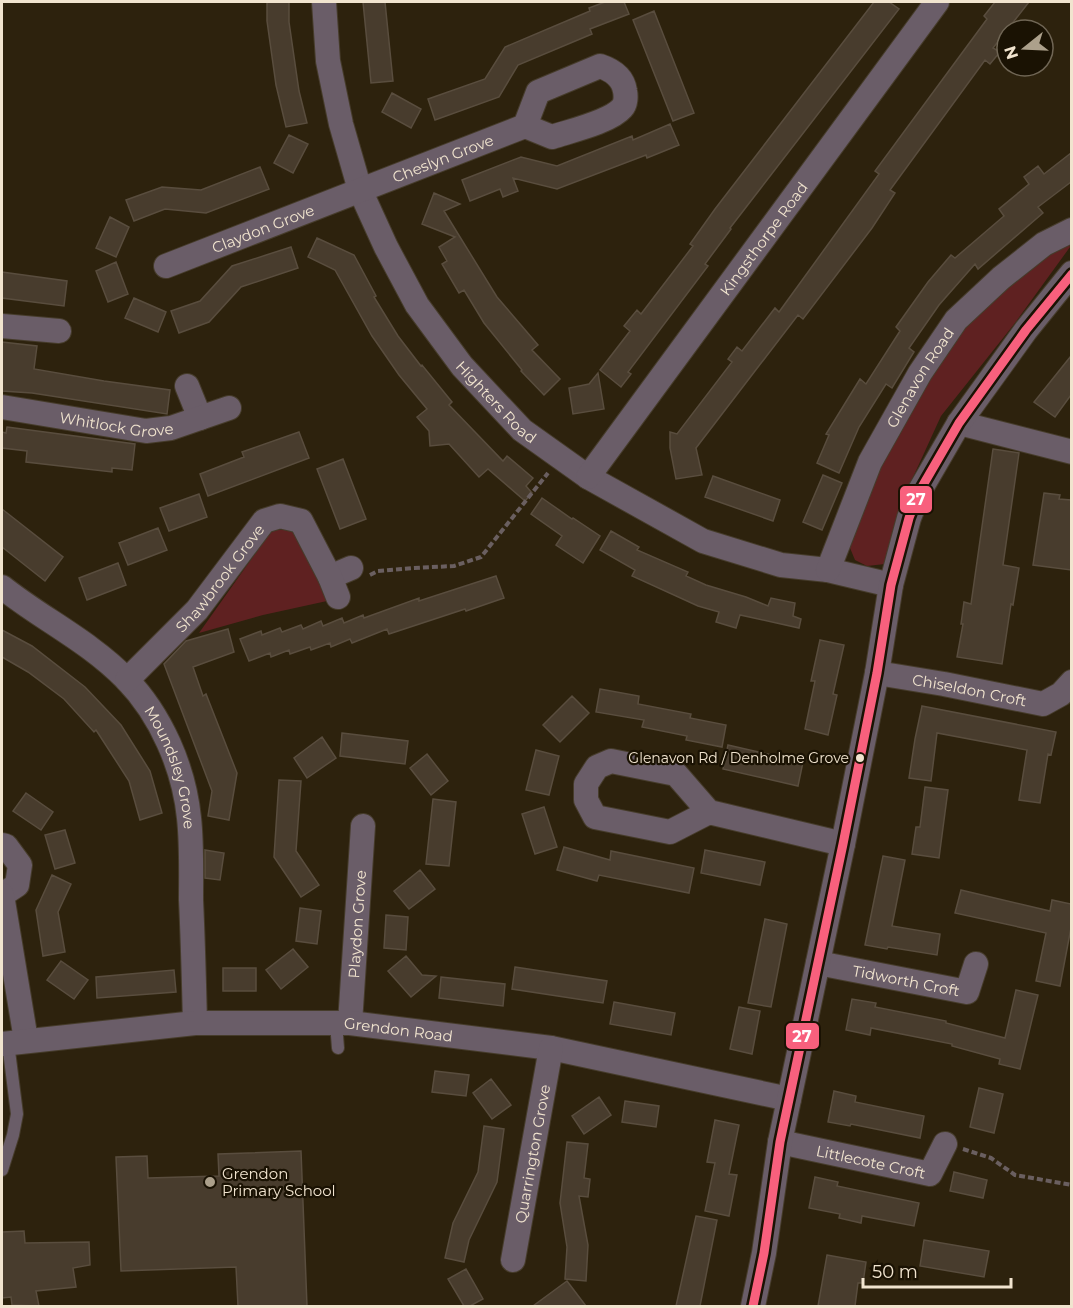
<svg xmlns="http://www.w3.org/2000/svg" width="1073" height="1308" font-family="Montserrat,sans-serif">
<rect width="100%" height="100%" fill="#2d220d"/>
<path fill="#5f2121" d="M1068,242l2,5 -55,76 -74,93 -32,70 -24,78 -18,2 -12,-6 -5,-12 -1,-13 28,-76 65,-105 67,-76z
M272,530h16l11,3 28,68 -64,14 -64,18z"/>
<path fill="#483c2d" stroke="#594d3e" stroke-width="1.5" d="M267,2h22v20l10,69 8,32 -21,4 -10,-42 -9,-64z
M363,2h22l8,79 -22,2z
M605,2h19l5,12 -39,15 2,5 -74,31 -19,32 -64,23 -7,-21 57,-20 20,-32 85,-36 -1,-3z
M874,2h15l10,7 -169,219 1,1 -26,35 3,2 -80,106 3,2 -10,13 -21,-17 30,-39 -6,-5 13,-16 4,4 52,-68 -3,-2 25,-35z
M995,2h34l-36,46 7,4 -10,12 -5,-4 -95,130 5,3 -23,35 -69,91 -5,-4 -102,133 6,27 -26,4 -6,-31v-16l7,2 55,-72 -4,-3 9,-12 5,4 33,-43 4,4 100,-138 -4,-3 112,-152 -3,-3z
M654,11l40,102 -21,8 -40,-101z
M392,93l29,16 -10,19 -29,-16z
M670,124l9,21 -32,13 -1,-3 -89,34 -44,-11 5,13 -15,6 -3,-8 -30,12 -8,-21 59,-23 36,9 75,-30 1,4z
M289,135l19,9 -15,29 -19,-10z
M1071,153v29l-33,25 5,6 -65,56 -3,-5 -36,41 -30,43 5,4 -22,36 -6,-4 -27,43 -20,46 -22,-10 12,-28 -3,-1 34,-55 6,5 34,-53 -4,-4 32,-45 23,-27 4,3 49,-42 -5,-7 30,-25 -5,-7 14,-11 6,8z
M260,167l9,22 -63,24 -41,-4 -31,12 -8,-21 36,-13 39,3z
M434,193l26,11 -16,7 53,86 41,48 -6,5 28,29 -16,16 -23,-24 1,-1 -38,-47 -20,-33 -5,3 -17,-29 5,-3 -8,-14 16,-10 -33,-13z
M110,217l19,10 -13,30 -20,-9z
M317,238l37,17 22,41 -2,1 24,39 23,30 1,-1 30,37 -3,3 54,56 4,-5 26,22 -7,8 6,7 -7,8 -37,-32 -9,8 -30,-33 -19,2 -1,-15 -12,-14 10,-8 -28,-34 -27,-39 -37,-66 -27,-13z
M291,247l7,21 -57,19 -32,35 -30,11 -8,-22 29,-10 32,-35z
M116,262l12,32 -20,8 -12,-31z
M2,272l65,9 -3,25 -62,-8z
M134,298l32,14 -8,20 -33,-14z
M2,342l35,4 -3,23 70,12 66,9 -3,24 -135,-21 -30,-2z
M1071,356v39l-16,22 -21,-15z
M598,373l6,36 -31,5 -4,-26 20,-4z
M7,427l128,17 -3,26 -20,-2v4l-86,-10 1,-11 -25,-3v-16l4,1z
M299,432l10,26 -101,38 -8,-22 44,-17 -2,-5z
M993,449l26,4 -16,112 16,3 -6,37 -2,-1 -9,60 -45,-7 6,-33h-2l3,-22 7,2z
M343,459l23,60 -26,10 -23,-60z
M823,475l19,8 -20,47 -19,-8z
M713,476l67,24 -7,21 -68,-24z
M1044,493l16,2 -1,4 12,1v70l-38,-5z
M199,494l8,23 -38,14 -9,-23z
M542,498l30,21 1,-1 27,18 -17,27 -27,-18 6,-9 -31,-22z
M2,509l61,48 -18,24 -43,-34z
M158,528l9,22 -39,15 -9,-22z
M611,531l28,16 -2,3 51,22 -2,4 20,9 40,12 22,9 3,-8 24,5 -2,13 8,3 -2,9 -59,-13 -4,13 -20,-6 3,-10 -21,-6 -66,-30 3,-6 -35,-20z
M118,563l8,22 -39,15 -8,-22z
M496,576l8,22 -38,13 -1,-2 -76,25 -2,-5 -35,14 -2,-4 -19,8 -1,-4 -19,7 -1,-3 -20,7 -1,-4 -18,7 -1,-4 -21,8 -9,-22 21,-8 1,4 18,-7 2,4 19,-7 2,4 18,-8 2,5 19,-8 2,5 19,-8 1,3 55,-20v3z
M228,629l6,23 -41,15 10,29 3,-2 31,79 -8,47 -21,-4 4,-25 -48,-127 22,-23z
M2,630l30,16 53,41 36,38 29,46 12,42 -22,7 -11,-39 -33,-51 -2,2 -30,-33 -36,-27 -26,-15z
M820,640l24,5 -11,49 4,1 -9,40 -23,-6 10,-48h-4z
M600,689l39,7 -1,8 53,10 -1,4 36,7 -4,22 -36,-7 1,-4 -45,-9 2,-7 -48,-8z
M572,696l17,17 -29,29 -17,-17z
M922,706l134,26 -5,23 -3,-1 -8,49 -21,-3 8,-50 -90,-17 -6,48 -22,-3 6,-39z
M342,733l66,8 -3,23 -65,-8z
M322,737l14,21 -29,20 -13,-20z
M728,745l75,17 -5,24 -75,-17z
M536,750l23,6 -10,39 -23,-5z
M427,754l21,27 -17,14 -21,-27z
M279,780l22,1 -5,70 23,34 -18,12 -27,-40z
M925,787l23,3 -9,68 -27,-4 4,-27h4z
M26,793l27,19 -12,18 -28,-19z
M433,799l23,3 -7,64 -23,-2z
M544,807l13,40 -22,7 -13,-40z
M65,830l10,33 -20,6 -10,-34z
M564,847l46,13 1,-9 83,17 -5,25 -90,-18 -2,6 -40,-11z
M205,850l19,3 -4,27 -15,-2z
M705,850l60,12 -5,23 -59,-12z
M883,856l22,4 -13,66 48,8 -3,21 -49,-8 -1,2 -22,-4z
M420,870l15,19 -26,20 -15,-18z
M52,875l19,9 -13,28 7,40 -22,4 -7,-46z
M961,890l89,21 2,-11 19,4v24l-11,58 -24,-5 10,-48 -91,-20z
M300,908l21,3 -4,33 -21,-3z
M386,915l22,2 -2,33 -22,-2z
M765,919l22,5 -16,83 -23,-4z
M293,949l15,18 -27,22 -15,-19z
M406,956l16,19 14,1 -25,21 -23,-26z
M61,961l27,19 -14,19 -27,-19z
M515,967l92,14 -4,22 -91,-14z
M223,968h33v23h-33z
M174,970l2,22 -79,6 -1,-21z
M441,977l64,7 -2,22 -64,-8z
M1016,990l22,5 -18,74 -21,-5 1,-5 -48,-13v-2l-81,-16 -1,7 -24,-5 6,-31 24,4 -1,4 71,14v2l59,15z
M614,1002l61,11 -4,22 -61,-11z
M739,1007l21,4 -8,43 -22,-5z
M435,1071l34,4 -3,21 -34,-4z
M491,1079l20,26 -19,14 -19,-26z
M979,1088l24,6 -9,39 -24,-6z
M834,1091l22,5 -1,6 69,14 -4,22 -69,-14 -1,2 -22,-4z
M599,1097l12,18 -27,19 -12,-18z
M625,1101l34,5 -3,21 -34,-5z
M715,1120l24,5 -10,49 8,1 -8,41 -24,-5 10,-48 -8,-1z
M484,1126l20,3 -7,53 -28,58 -5,22 -19,-4 8,-35 25,-51z
M567,1142l21,2 -4,34 6,1 -2,18 -9,-1 9,49 -2,36 -21,-2 2,-32 -7,-44z
M301,1151l6,155h-69l-2,-39 -115,4 -5,-114 31,-1 1,22 71,-2 -1,-22z
M954,1172l33,8 -4,18 -33,-7z
M815,1177l23,5 -1,4 82,17 -5,23 -52,-10 -1,7 -22,-5 1,-4 -31,-6z
M696,1216l21,4 -17,86h-24z
M24,1231l1,12 64,-1 1,23 -17,3 3,19 -40,4 3,15 -27,-1 -1,-8 -9,1v-66z
M924,1240l65,11 -5,26 -64,-11z
M827,1255l39,7 -3,21h-5l-3,23h-37z
M466,1269l17,30 -13,7h-6l-16,-27z
M567,1281l19,25h-53z"/>
<g fill="none" stroke-linecap="round" stroke-linejoin="round">
<g stroke="#463c2b" stroke-width="14">
<path id="lane" d="M336,1023l2,25
M2,1170l11,-35 4,-21 -9,-71"/>
</g>
<g stroke="#463c2b" stroke-width="26">
<g id="street">
<path id="s1" d="M324,2l4,59 13,63 19,66 26,57 31,58 45,61 60,64 66,47 115,64 78,24 47,5 63,15"/>
<path id="s2" d="M166,266l359,-140 13,-34 62,-26c12,4 23,11 25,25 1,5 1,13 -3,17 -12,14 -52,23 -70,29l-27,-11"/>
<path d="M2,326l57,5"/>
<path d="M187,386l13,32"/>
<path id="s3" d="M2,407l144,24 25,-3 58,-20"/>
<path d="M959,423l113,29"/>
<path id="s4" d="M588,477l349,-475"/>
<path id="s5" d="M828,570l42,-108 50,-89 36,-53 45,-42 43,-34 28,-14"/>
<path d="M330,577l21,-9"/>
<path id="s6" d="M2,587c40,32 87,54 124,92 35,36 58,89 63,139 3,27 2,55 2,82 2,41 3,82 4,123"/>
<path id="s7" d="M877,673l67,11 99,20 18,-10 11,-12"/>
<path id="s8" d="M127,680l70,-70 67,-89 16,-5 21,5 29,56 8,20"/>
<path d="M709,812l-33,-38 -65,-13 -14,6 -11,17v16l9,17 75,15 39,-20 134,32"/>
<path d="M2,845l4,1 14,19 -3,20 -15,10"/>
<path d="M2,895l24,145"/>
<path id="s9" d="M818,963l149,29 9,-28"/>
<path id="s10" d="M350,1023l13,-197"/>
<path id="s11" d="M2,1044l193,-21h155l201,25 238,51"/>
<path id="s12" d="M780,1142l150,32 15,-30"/>
<path id="s13" d="M513,1260l38,-212"/>
<path d="M753,1306l11,-53 16,-111 63,-298 34,-171 14,-88 18,-67 10,-26 40,-69 67,-93 46,-57"/>
</g>
</g>
<path stroke="#6a5f60" stroke-width="4" stroke-dasharray="6 3" stroke-linecap="butt" d="M370,575l8,-4 35,-3 41,-2 27,-9 67,-84
M963,1149l28,9 24,17 57,10"/>
<use href="#lane" stroke="#6a5d68" stroke-width="12"/>
<use href="#street" stroke="#6a5d68" stroke-width="24"/>
<g stroke="#1a1203" stroke-width="14">
<path id="bus-1" d="M753,1306l11,-53 16,-111 63,-298 34,-171 14,-88 18,-67 10,-26 40,-69 67,-93 46,-56"/>
</g>
<use href="#bus-1" stroke="#f8607d" stroke-width="9"/>
</g>
<circle fill="#f1e4cf" stroke="#1a1203" stroke-width="2" cx="860" cy="758" r="5"/>
<circle fill="#aca08b" stroke="#1a1203" stroke-width="2" cx="210" cy="1182" r="6"/>
<g text-anchor="middle" dominant-baseline="central" stroke-width="4.5" stroke-linejoin="round" paint-order="stroke">
<g font-size="14" fill="#f1e4cf" stroke="#1a1203" text-anchor="end">
<text x="849" y="758">Glenavon Rd / Denholme Grove</text>
</g>
<g font-size="15" fill="#f1e4cf" stroke="#1a1203">
<text stroke="none"><textPath href="#s2" startOffset="297">Cheslyn Grove</textPath></text>
<text stroke="none"><textPath href="#s2" startOffset="104">Claydon Grove</textPath></text>
<text stroke="none"><textPath href="#s4" startOffset="296">Kingsthorpe Road</textPath></text>
<text stroke="none"><textPath href="#s5" startOffset="214">Glenavon Road</textPath></text>
<text stroke="none"><textPath href="#s1" startOffset="446">Highters Road</textPath></text>
<text stroke="none"><textPath href="#s3" startOffset="116">Whitlock Grove</textPath></text>
<text stroke="none"><textPath href="#s8" startOffset="138">Shawbrook Grove</textPath></text>
<text stroke="none"><textPath href="#s7" startOffset="94">Chiseldon Croft</textPath></text>
<text stroke="none"><textPath href="#s6" startOffset="256">Moundsley Grove</textPath></text>
<text stroke="none"><textPath href="#s10" startOffset="99">Playdon Grove</textPath></text>
<text stroke="none"><textPath href="#s9" startOffset="90">Tidworth Croft</textPath></text>
<text stroke="none"><textPath href="#s11" startOffset="398">Grendon Road</textPath></text>
<text stroke="none"><textPath href="#s13" startOffset="108">Quarrington Grove</textPath></text>
<text stroke="none"><textPath href="#s12" startOffset="93">Littlecote Croft</textPath></text>
</g>
<g font-size="15" fill="#f1e4cf" stroke="#1a1203" text-anchor="start">
<text x="222" y="1173">Grendon<tspan x="222" dy="17">Primary School</tspan></text>
</g>
</g>
<g stroke="#1a1203" stroke-width="2">
<rect x="899" y="485" width="34" height="29" rx="6" fill="#f8607d"/>
<rect x="785" y="1022" width="35" height="28" rx="6" fill="#f8607d"/>
</g>
<g font-size="16" text-anchor="middle" font-weight="bold" fill="#fff">
<text x="916" y="505">27</text>
<text x="802" y="1042">27</text>
</g>
<rect width="1073" height="1308" fill="none" stroke="#f1e4cf" stroke-width="6"/>
<g transform="translate(1025 48) rotate(252)"><circle r="28" fill="#1a1203" stroke="#706655" stroke-width="1.5"/>
<path d="M0-4.5L10 22L0 15L-10 22Z" fill="#aca08b"/>
<text y="-9" font-size="16" font-weight="bold" text-anchor="middle" fill="#f1e4cf">N</text>
</g>
<path d="M863 1278v9h148v-9" fill="none" stroke="#f1e4cf" stroke-width="3"/>
<text x="872" y="1278" font-size="18" fill="#f1e4cf" stroke="#1a1203" stroke-width="4.5" paint-order="stroke">50 m</text>
</svg>
